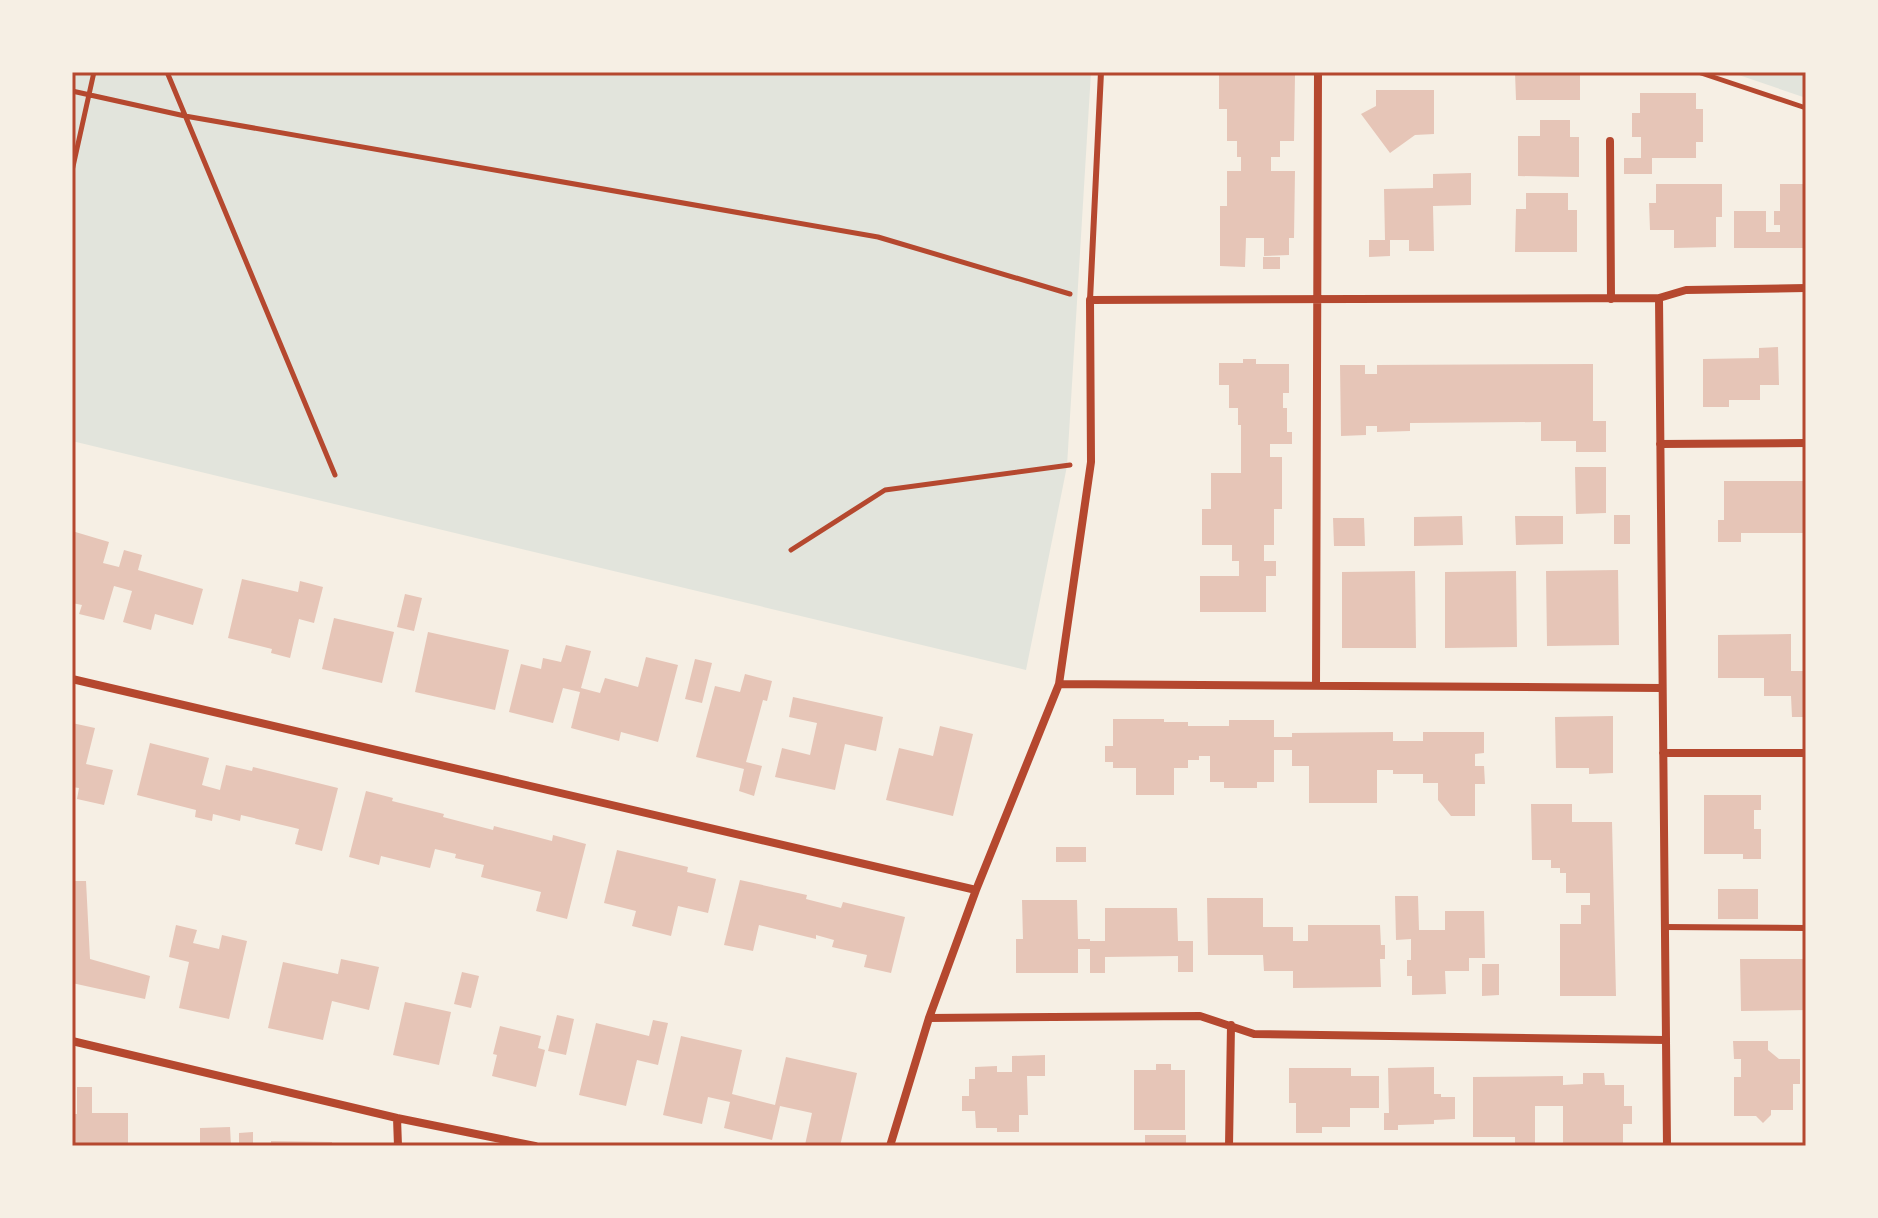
<svg xmlns="http://www.w3.org/2000/svg" width="1878" height="1218" font-family="Inter,sans-serif">
<rect width="100%" height="100%" fill="#f6efe4"/>
<path fill="#e2e4dc" d="M72,72h1019l-24,394 -41,204 -954,-229z
M1730,72h76v26z"/>
<path fill="#e6c5b7" d="M1238,72h42v3h15l-1,66h-14v16h-9v14h24l-1,67h-5v17l-25,1v-18h-18l-1,29 -25,-1v-60h7v-35h14v-14h-4v-16h-10v-32h-8v-34h19z
M1515,72h65v28h-64z
M1376,90h58v44l-19,1 -25,18 -29,-39 15,-8z
M1640,93h56v16h7v33h-7v16h-44v16h-28v-16h17v-21h-9v-24h8z
M1540,120h30v17h9v40l-61,-1v-40h22z
M1471,173v32l-38,1 1,45h-25v-11h-19v16l-21,1v-17h16l-1,-51 49,-1v-14z
M1656,184h66v33h-6v30l-42,1v-18h-24l-1,-27h7z
M1780,184h26v64h-72v-37h32v21h14v-7h-6v-14h6z
M1526,193h42v17h9v42h-62l1,-43h10z
M1263,257h17v12h-17z
M1778,347l1,38h-19v15h-31v7h-26v-48l56,-1v-10z
M1243,359h13v5h33v29h-6v15h4v24h5v12h-22v13h12v52h-8v36h-10v16h12v15h-10v36h-66v-36h39v-15h-7v-16h-30v-36h9v-36h30v-48h-3v-17h-9v-23h-10v-22h24z
M1593,364v57h13v31h-30v-11h-35v-19l-131,1v8l-33,1v-6h-11v9l-25,1 -1,-71h25v9h12v-9z
M1575,467h31v46l-30,1z
M1724,481h79l3,52h-65v9h-23v-22h6z
M1614,515h16v29h-16z
M1462,516l1,29 -49,1v-29z
M1515,516h48v28l-47,1z
M1333,518h31l1,28h-31z
M72,531l37,11 -6,21 16,4 5,-17 18,5 -4,15 65,19 -10,36 -38,-11 -4,16 -28,-8 9,-31 -18,-5 -10,34 -25,-6 3,-9 -10,-2z
M1618,570l1,75 -72,1 -1,-75z
M1415,571l1,77h-74v-76z
M1516,571l1,76 -72,1v-76z
M242,579l56,13 2,-11 23,6 -9,36 -15,-4 -9,39 -19,-5 1,-4 -44,-11z
M405,594l17,4 -8,33 -17,-4z
M334,618l60,14 -12,51 -60,-14z
M428,632l81,18 -14,60 -80,-18z
M1791,634v37h15v46h-14l-1,-21h-27v-18h-46v-43z
M566,645l25,6 -10,37 19,5 5,-15 33,9 8,-30 32,8 -20,77 -37,-10 -2,9 -48,-13 9,-36 -17,-4 -10,35 -44,-11 12,-48 20,5 2,-11 18,4z
M695,659l17,4 -10,40 -17,-4z
M745,674l27,7 -5,20 -4,-1 -17,62 16,4 -8,30 -15,-5 5,-22 -48,-12 19,-71 25,6z
M793,697l90,20 -7,34 -31,-7 -10,46 -60,-13 7,-29 28,7 7,-32 -28,-6z
M1613,716v57l-24,1v-6h-33l-1,-51z
M1113,719h51v3h24v4h41v-6h45v17h18v-4l101,-1v9h30v-9h61v21l-9,1v12h9l1,18h-10v32h-24l-13,-16v-17h-15v-9h-30v-4h-16v33h-68v-37h-17v-16h-18v32h-17v6h-33v-6h-14v-26h-11v4h-11v8h-14v27h-38v-27h-23v-6h-8v-16h8z
M72,723l23,5 -9,36 27,6 -9,35 -27,-6 2,-11 -7,-1z
M940,726l33,8 -20,82 -67,-16 13,-52 34,8z
M150,743l59,15 -7,27 18,5 6,-25 26,6 1,-4 85,21 -16,63 -27,-7 4,-15 -58,-14 -1,6 -27,-7 -1,7 -17,-4 1,-7 -59,-15z
M366,791l27,7 -1,3 52,13 -1,3 50,13 1,-4 58,15 1,-6 33,9 -19,75 -31,-8 5,-19 -60,-15 3,-12 -29,-7 1,-4 -21,-5 -5,19 -49,-12 -2,9 -30,-8z
M1704,795h57v15h-7v19h7v30h-18v-5h-39z
M1531,804h41v18h40l4,174h-56v-72h21v-19h9v-12h-24v-20h-6v-5h-9v-8h-19z
M1056,847h30v15h-30z
M617,850l71,17 -1,5 29,7 -8,34 -30,-7 -7,30 -39,-10 4,-15 -32,-8z
M740,880l67,15 -1,4 35,9 2,-6 62,15 -14,56 -27,-6 3,-12 -35,-8 2,-7 -18,-5v4l-57,-14 -6,26 -29,-6z
M72,881h14l4,78 60,17 -5,23 -73,-16z
M1718,889h40v30h-40z
M1395,896h23l1,34h26v-19h39l1,47h-16v13h-24l1,23 -34,1v-19h-5v-16h4v-21l-15,1z
M1207,898h56v29h30v14h15v-16h72l1,20h4v14h-5l1,28 -88,1v-17h-29l-1,-16h-55z
M1022,900h55l1,39h12v2h15v-33h72l1,33h15v31h-15v-16l-73,1v16h-15v-24h-12v24h-62v-34h7z
M176,925l21,5 -4,13 26,6 3,-14 25,6 -18,78 -50,-11 10,-46 -20,-5z
M341,959l38,8 -10,43 -37,-9 -9,39 -55,-12 15,-66 55,12z
M1740,959h66v51l-65,1z
M1482,964h17v31l-17,1z
M462,972l17,4 -8,32 -17,-4z
M405,1002l46,10 -12,53 -46,-10z
M557,1015l17,4 -8,36 -18,-4z
M653,1020l15,3 -10,42 -21,-5 -11,46 -47,-11 17,-72 53,13z
M500,1026l41,10 -3,12 7,2 -9,37 -44,-11 5,-21 -4,-1z
M681,1036l61,14 -10,44 43,11 11,-48 71,16 -17,73 -35,-1 7,-32 -32,-7 -8,34 -48,-12 6,-26 -22,-5 -6,27 -39,-9z
M1733,1041h35v9l11,9h21v25h-7v26h-22v5l-8,8 -7,-7h-22v-39h7v-18h-7z
M1045,1055v21h-18l1,39h-9v17h-22v-4h-21l-1,-17h-13v-15h7v-17h6v-12l22,-1v6h15v-16z
M1156,1064h15v6h14v60h-51v-60h22z
M1434,1067v27h7v3h14v22l-21,1v4l-36,1v5h-14v-17h5l-1,-45z
M1289,1068h62v8h28v32h-29v19h-28v6h-26v-30h-7z
M1583,1073h21l1,12h19v21h8v18h-9v22h-60v-40h-28v40h-20v-9h-42v-60l90,-1v9l20,-1z
M77,1087h15v26h36v33h-56v-32h5z
M230,1127l1,19h-31v-18z
M253,1132v12h-14v-11z
M1145,1135h41v11h-41z
M271,1141l61,1v4h-61z"/>
<g fill="none" stroke-linecap="round" stroke-linejoin="round">
<path stroke="#b5482f" stroke-width="5" d="M167,72l168,403
M1698,72l108,36
M72,91l113,25 693,121 192,57
M72,171l22,-99
M791,550l94,-60 185,-25"/>
<path stroke="#b5482f" stroke-width="6" d="M1090,300l11,-228
M1664,927l142,1"/>
<path stroke="#b5482f" stroke-width="8" d="M1610,141l1,158
M1659,298l27,-8 120,-2
M1660,444l146,-1
M72,679l904,211
M1059,684l603,4
M1316,686l2,-614
M1663,753h143
M929,1018l271,-2 54,18 411,6
M72,1041l325,77 138,28
M397,1118l1,28
M890,1146l39,-128 47,-128 83,-206 32,-222 -1,-162 569,-2 8,848
M1229,1146l2,-121"/>
</g>
<rect width="1878" height="1218" fill="none" stroke="#f6efe4" stroke-width="148"/>
<rect x="74" y="74" width="1730" height="1070" fill="none" stroke="#b5482f" stroke-width="3"/>
</svg>
